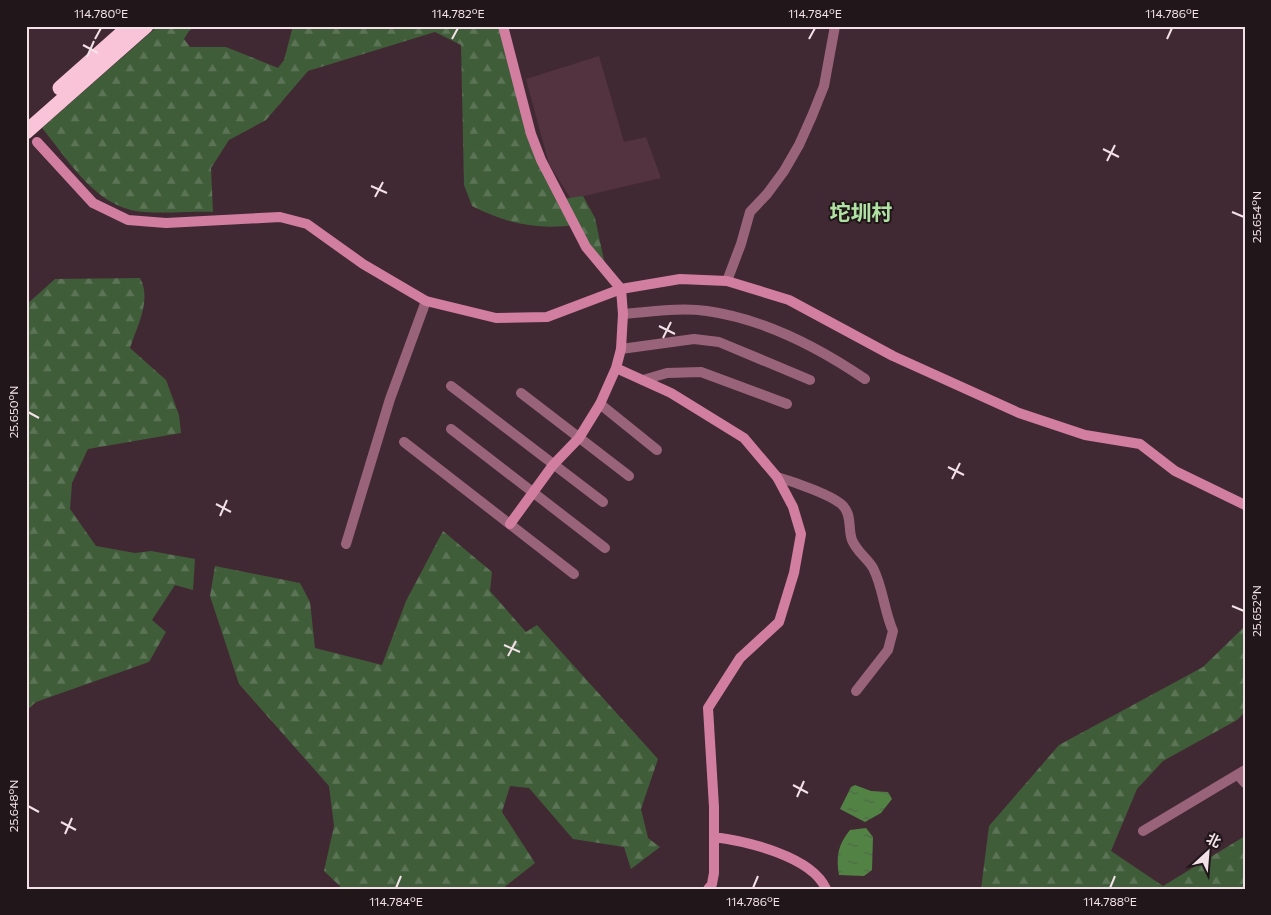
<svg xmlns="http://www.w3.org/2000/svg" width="1271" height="915" font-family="Commissioner,'Noto Sans SC',sans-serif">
<defs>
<pattern id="forest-firs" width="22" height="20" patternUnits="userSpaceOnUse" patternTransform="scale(1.25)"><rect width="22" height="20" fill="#405d39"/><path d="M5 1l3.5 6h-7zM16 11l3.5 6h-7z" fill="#5c7456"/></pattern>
<pattern id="water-ripples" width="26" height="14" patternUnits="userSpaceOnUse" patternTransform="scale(1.25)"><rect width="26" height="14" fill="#528345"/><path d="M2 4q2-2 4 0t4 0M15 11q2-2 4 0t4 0" fill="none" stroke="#4e6a45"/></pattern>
</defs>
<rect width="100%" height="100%" fill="#412933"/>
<path fill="#52333f" d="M599,56l25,86 22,-5 15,41 -90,21 -22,-35 -23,-85z"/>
<path fill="url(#forest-firs)" d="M158,26h38l-7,5 -5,8 6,8h36l52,21 6,-8 9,-34h210l28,108 32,65 20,-3 12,22 10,47 -29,-40c-40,5 -68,-1 -104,-19l-8,-21 -3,-140 -26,-13 -127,39 -42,49 -37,20 -18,28 2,44c-21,-1 -63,3 -82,-2 -40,-10 -64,-52 -89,-82z
M140,278c12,22 -3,48 -10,70l36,32 13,35 2,18 -93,16 -16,34 -2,26 26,37 39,7 16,-2 44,8 -2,31 -18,-5 -23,35 14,12 -17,30 -113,40 -10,9v-406l29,-26z
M443,531l49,41 -2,19 36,41 11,-7 121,134 -17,50 7,29 12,9 -29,22 -7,-22 -51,-8 -44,-51 -19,-2 -8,26 33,51 -33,26h-159l-19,-18 10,-45 -5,-40 -90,-102 -29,-88 5,-30 85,17 10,19 5,46 67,17 24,-64z
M1245,626v86l-8,8 -74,41 -26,28 -26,62 52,35 82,-50v53h-264l8,-63 70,-81 144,-78z"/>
<path fill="url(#water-ripples)" d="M855,785l16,6 17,1 4,7 -11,14 -16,9 -25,-13 11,-22z
M866,828l7,9 -1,33 -8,6 -25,-1c-3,-19 -1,-30 11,-45z"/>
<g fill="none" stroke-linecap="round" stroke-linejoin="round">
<path stroke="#996479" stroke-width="10" d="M727,281l14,-37 9,-32 17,-18 17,-23 15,-26 13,-29 12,-30 11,-60
M623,314c27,-2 57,-7 84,-3 57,8 111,36 158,68
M621,349l73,-10 25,3 91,38
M643,380l24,-7 34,-1 86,32
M451,386l152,116
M521,393l108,83
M600,404l57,46
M451,429l154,119
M404,442l170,132
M777,477c14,4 59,19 67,30 8,10 4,22 8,33 5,12 15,18 21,28 10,19 11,43 20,63l-5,19 -32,41
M346,544l44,-145 36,-98
M1238,775l7,8
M1143,831l102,-61"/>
<path stroke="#d27ea1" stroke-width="10" d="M503,26l28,108 10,26 45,87 35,42 2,25 -2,35 -5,19 -16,36 -21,34 -26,27 -43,59
M37,142l56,61 35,17 38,3 114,-6 27,7 56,40 63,37 70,17 51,-1 74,-28 59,-10 47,2 62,19 104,56 126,57 66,22 55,9 35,27 70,34
M616,368l55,25 73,45 33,39 16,30 8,27 -7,39 -15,49 -39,36 -32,50 6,99v66l-2,11 -4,5
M714,837c31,4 98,19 112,52"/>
<path stroke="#f9c3d8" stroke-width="15" d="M60,88l70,-62
M26,132l120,-106"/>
</g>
<path fill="none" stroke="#f2e2e8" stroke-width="2" d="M95,39l6,-11M452,39l6,-11M809,39l6,-11M1167,39l5,-11M83,45l15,8M87,57l7,-16M1103,149l16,8M1107,161l8,-16M371,186l16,7M375,197l8,-15M1232,212l12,5M659,326l16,8M663,338l8,-16M28,412l11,6M948,467l16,8M952,479l8,-16M216,504l15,8M220,516l7,-16M1232,606l12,5M504,645l16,7M508,656l8,-15M793,785l15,8M797,797l7,-16M28,806l11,6M61,822l15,8M65,834l7,-16M396,888l5,-12M753,888l5,-12M1110,888l5,-12"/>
<g text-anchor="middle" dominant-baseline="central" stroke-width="4" stroke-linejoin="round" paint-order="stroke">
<g font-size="21" font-weight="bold" fill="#b0e2a3" stroke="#21161a">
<text x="861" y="211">坨圳村</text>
</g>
</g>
<rect width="1271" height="915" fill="none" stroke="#21161a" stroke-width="55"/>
<g transform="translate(1208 852) rotate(26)" stroke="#21161a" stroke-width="4" paint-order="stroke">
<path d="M0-4L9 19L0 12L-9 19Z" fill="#f2e2e8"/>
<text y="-8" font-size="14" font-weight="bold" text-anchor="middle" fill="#f2e2e8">北</text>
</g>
<rect x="28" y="28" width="1216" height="860" fill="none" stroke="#f2e2e8" stroke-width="2"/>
<g font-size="12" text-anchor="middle" fill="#f2e2e8">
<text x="101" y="18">114.780°E</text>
<text x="458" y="18">114.782°E</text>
<text x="815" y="18">114.784°E</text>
<text x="1172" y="18">114.786°E</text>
<text transform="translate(1257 217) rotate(-90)" y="4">25.654°N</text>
<text transform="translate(14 412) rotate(-90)" y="4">25.650°N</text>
<text transform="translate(1257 611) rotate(-90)" y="4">25.652°N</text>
<text transform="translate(14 806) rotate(-90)" y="4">25.648°N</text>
<text x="396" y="906">114.784°E</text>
<text x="753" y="906">114.786°E</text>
<text x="1110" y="906">114.788°E</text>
</g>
</svg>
